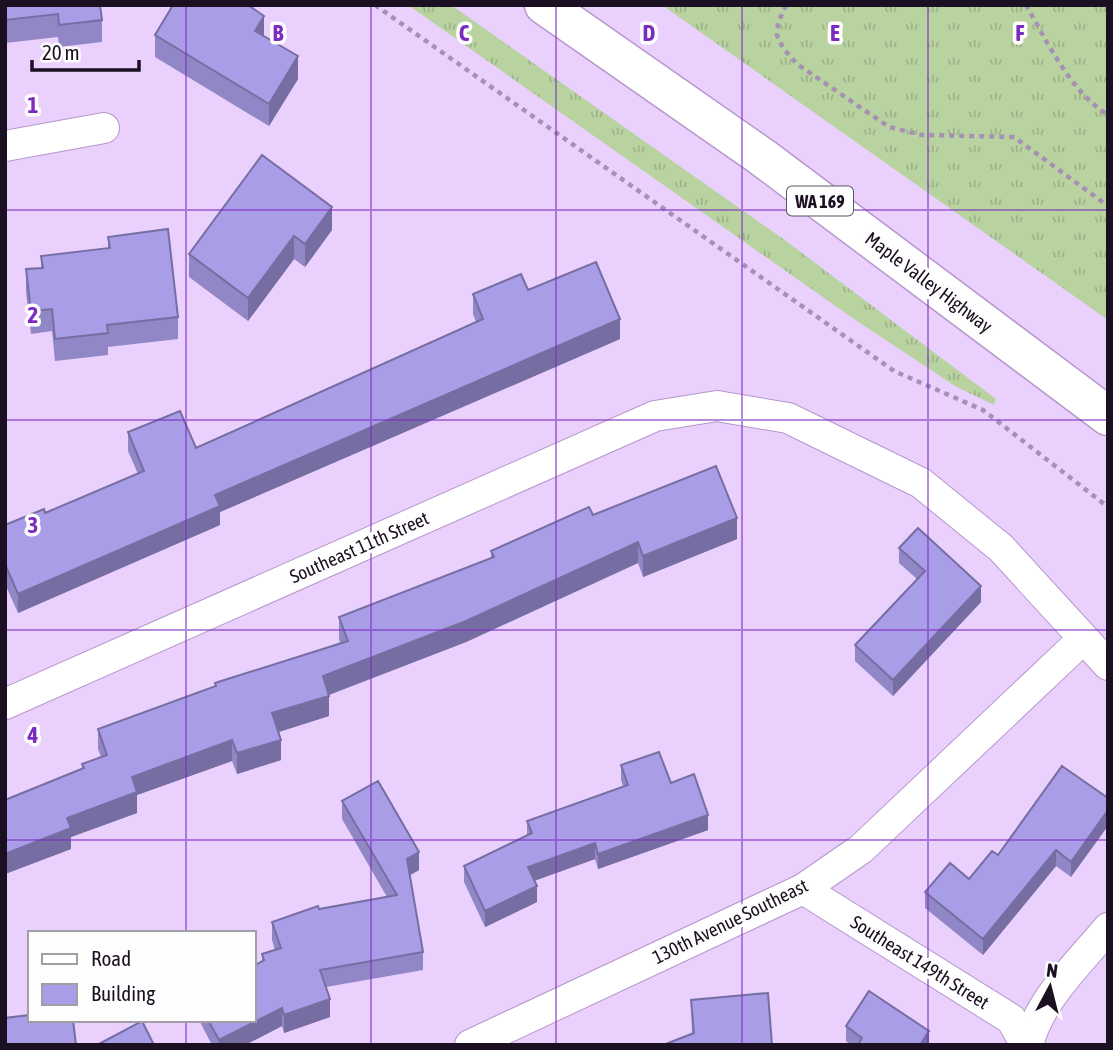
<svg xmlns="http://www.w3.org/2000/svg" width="1113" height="1050" font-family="'Asap Condensed',sans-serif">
<defs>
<pattern id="grass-tufts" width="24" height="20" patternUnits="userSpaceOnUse" patternTransform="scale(1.75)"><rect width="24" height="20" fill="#b8d2a0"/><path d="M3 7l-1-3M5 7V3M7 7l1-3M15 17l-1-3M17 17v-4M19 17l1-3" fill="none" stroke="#9eb38a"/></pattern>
</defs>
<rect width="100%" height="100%" fill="#ead0fc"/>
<path fill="url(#grass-tufts)" d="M408,5h43l335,236 210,158 -2,6 -39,-19 -101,-67z
M662,5h446v315z"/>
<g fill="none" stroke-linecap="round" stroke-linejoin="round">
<g stroke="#b697cc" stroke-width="32">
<path id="street" d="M5,146l99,-18
M5,704l650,-288 62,-10 71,12 133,65 80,65 107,117
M803,889l208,130 15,26
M470,1045l333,-156 58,-40 222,-210
M1028,1045c11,-45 51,-82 80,-117"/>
</g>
<g stroke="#b697cc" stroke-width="41">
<path id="primary" d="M544,5l218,152 346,259"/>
</g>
<path stroke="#a691b4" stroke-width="4.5" stroke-dasharray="5 5" stroke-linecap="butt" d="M375,5l519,366 89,39 125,97
M786,5l-8,18 -1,12 6,13 14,16 92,63 33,8 92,2 94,69
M1026,5c22,38 44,86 82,110"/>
<use href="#street" stroke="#fff" stroke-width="30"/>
<use href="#primary" stroke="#fff" stroke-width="38"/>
</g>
<path fill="#9187c7" d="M5,5l97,15v22l-43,5 -1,-10 -53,6z
M155,35l143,44 -29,47 -114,-69z
M332,230l-27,37 -11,-8 -46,62 -59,-44v-23z
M108,237l70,80v22l-70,8v8l-53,6 -3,-30 -21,3 -5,-42v-23l15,-1v-12l67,-8z
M528,290l92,49 -400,173v13l-202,88 -13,-29v-59l40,-12 93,-39 -10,-23v-19l68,16 280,-126 -3,-8v-20z
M593,515l144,24 -94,38 -5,-14 -172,79 -137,53v21l-50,16 2,28 -44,14 -5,-13 -95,34v18l-66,24v12l-66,25v-74l77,-31v-5l19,-7 -3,-8v-20l117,-42v-4l125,-40 -1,-5v-21l152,-59v-7z
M899,548l82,54 -88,94 -38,-35v-16l62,-66 -18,-16z
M621,765l50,18 37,47 -110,39 -3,-10 -61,22 3,21 -52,25 -21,-45v-16l63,-31v-14l96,-35 -2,-6z
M1108,798l-37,79 -15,-11 -73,89 -58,-47v-16l44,-13 29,-24z
M342,801l77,69 -10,5 14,77v18l-97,17 4,30 -46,16 -2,-7 -37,19h-33l-13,-25h55l8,-59v-7l13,-4 -3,-10v-18l47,-13 68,-12 -45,-78z
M691,1000l81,45 -80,-12z
M846,1026l83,19h-79l-4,-4z"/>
<path fill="#766ea2" d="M264,16v22l-9,-7z
M298,56v23l-29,47v-22z
M332,207v23l-27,37v-23z
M294,236v23l-46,62v-23z
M620,319v20l-400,173v13l-202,88v-19l197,-99z
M737,518v21l-94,38v-21z
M638,542v21l-172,79 -143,55v-21z
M981,586v16l-88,94v-16z
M329,696v20l-57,18v-21z
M232,740v21l-95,34v18l-66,24v12l-66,25v-20l62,-36 65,-41z
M281,740v20l-44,14v-21z
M1108,810v16l-37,51v-15z
M708,815v15l-110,39v-15z
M595,843v16l-67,24v-16z
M1056,850v16l-73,89v-16z
M419,852v18l-12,7v-18z
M537,886v16l-52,25v-16z
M330,999v18l-46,16v-18z
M282,1008v18l-37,19h-26v-5z
M929,1031v14h-9z"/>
<path fill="#a99de7" stroke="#766ea2" stroke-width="2" d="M5,5h95l2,15 -43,5 -1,-11 -53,6z
M173,5h75l16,11 -9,15 43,25 -29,48 -114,-69z
M262,155l70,52 -27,37 -11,-8 -46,62 -59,-44z
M168,229l10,88 -71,8 1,8 -53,6 -3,-30 -21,2 -5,-42 17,-1 -2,-12 69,-8 -2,-11z
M596,262l24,57 -405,176 5,11 -202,88 -13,-30v-39l39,-16 1,4 99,-42 -16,-39 52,-21 16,37 287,-129 -10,-25 48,-20 7,16z
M716,466l21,52 -94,38 -5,-14 -172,79 -143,55 6,20 -57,17 9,27 -44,13 -5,-13 -100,37 5,15 -70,26 4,10 -66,26v-54l79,-32 -2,-4 25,-9 -9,-26 118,-43 -1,-3 133,-42 -9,-24 155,-60 -3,-6 98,-44 4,8z
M918,528l63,58 -88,94 -38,-35 70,-74 -26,-23z
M659,752l12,31 23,-9 14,41 -110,39 -3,-11 -67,24 9,19 -52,25 -21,-45 68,-33 -5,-12 101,-36 -7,-20z
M1062,766l46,32v12l-37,52 -15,-12 -73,89 -58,-47 25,-29 19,16 23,-28 6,4z
M378,781l41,71 -12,7 16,93 -103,18 10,29 -46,16 -2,-7 -63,32 -11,-20h46v-54l10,-6 -2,-6 19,-6 -9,-26 46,-16 1,3 78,-14 -55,-94z
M869,991l60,40 -9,14h-62l4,-7 -16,-12z
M768,993l4,52h-109l31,-12 -3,-33z
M30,1015v5h43l3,25h-71v-27z
M142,1021l12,24h-57z"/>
<path fill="none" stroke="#7b2cbf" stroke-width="2" stroke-opacity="0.55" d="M186,5v928M371,5v1040M556,5v1040M742,5v1040M928,5v1040M5,210h1103M5,420h1103M5,630h1103M5,840h1103M186,1020v25"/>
<g text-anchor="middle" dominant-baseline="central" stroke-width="7" stroke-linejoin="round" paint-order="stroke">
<rect fill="#fdfdfd" stroke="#5f5664" stroke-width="2" x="787" y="186.5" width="66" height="29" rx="5"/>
<g font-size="18" font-weight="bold" fill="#1b0f22">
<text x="820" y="201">WA 169</text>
</g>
<g font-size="19" fill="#1b0f22" stroke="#fdfdfd">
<text transform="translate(929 282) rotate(37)">Maple Valley Highway</text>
<text transform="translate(359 547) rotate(-24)">Southeast 11th Street</text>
<text transform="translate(730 921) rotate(-26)">130th Avenue Southeast</text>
<text transform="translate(920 962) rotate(32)">Southeast 149th Street</text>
</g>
</g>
<g font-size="23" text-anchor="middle" font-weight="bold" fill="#7b2cbf" stroke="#fdfdfd" stroke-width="7" stroke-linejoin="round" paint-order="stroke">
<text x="278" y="41">B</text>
<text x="464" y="41">C</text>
<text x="649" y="41">D</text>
<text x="835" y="41">E</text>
<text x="1020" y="41">F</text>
<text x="33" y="113">1</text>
<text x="33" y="323">2</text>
<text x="33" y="533">3</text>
<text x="33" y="743">4</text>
</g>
<rect width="1113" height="1050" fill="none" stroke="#1b0f22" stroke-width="14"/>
<rect x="28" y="931" width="228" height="91" fill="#fdfdfd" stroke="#a39ea5" stroke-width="2"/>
<rect x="42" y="954" width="35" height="10" fill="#ffffff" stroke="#a39ea5" stroke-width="2"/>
<text x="91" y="966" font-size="21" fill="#1b0f22">Road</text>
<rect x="42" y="984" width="35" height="21" fill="#a99de7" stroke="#a39ea5" stroke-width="2"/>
<text x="91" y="1001" font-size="21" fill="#1b0f22">Building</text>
<g transform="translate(1050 987) rotate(7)" stroke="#fdfdfd" stroke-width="5" paint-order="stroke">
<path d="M0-5L12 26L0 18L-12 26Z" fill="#1b0f22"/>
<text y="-10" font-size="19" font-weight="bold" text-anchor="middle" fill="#1b0f22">N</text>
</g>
<path d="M32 60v10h107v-10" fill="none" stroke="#1b0f22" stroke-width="3.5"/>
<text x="42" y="60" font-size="21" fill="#1b0f22" stroke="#fdfdfd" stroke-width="5" paint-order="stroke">20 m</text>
</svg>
